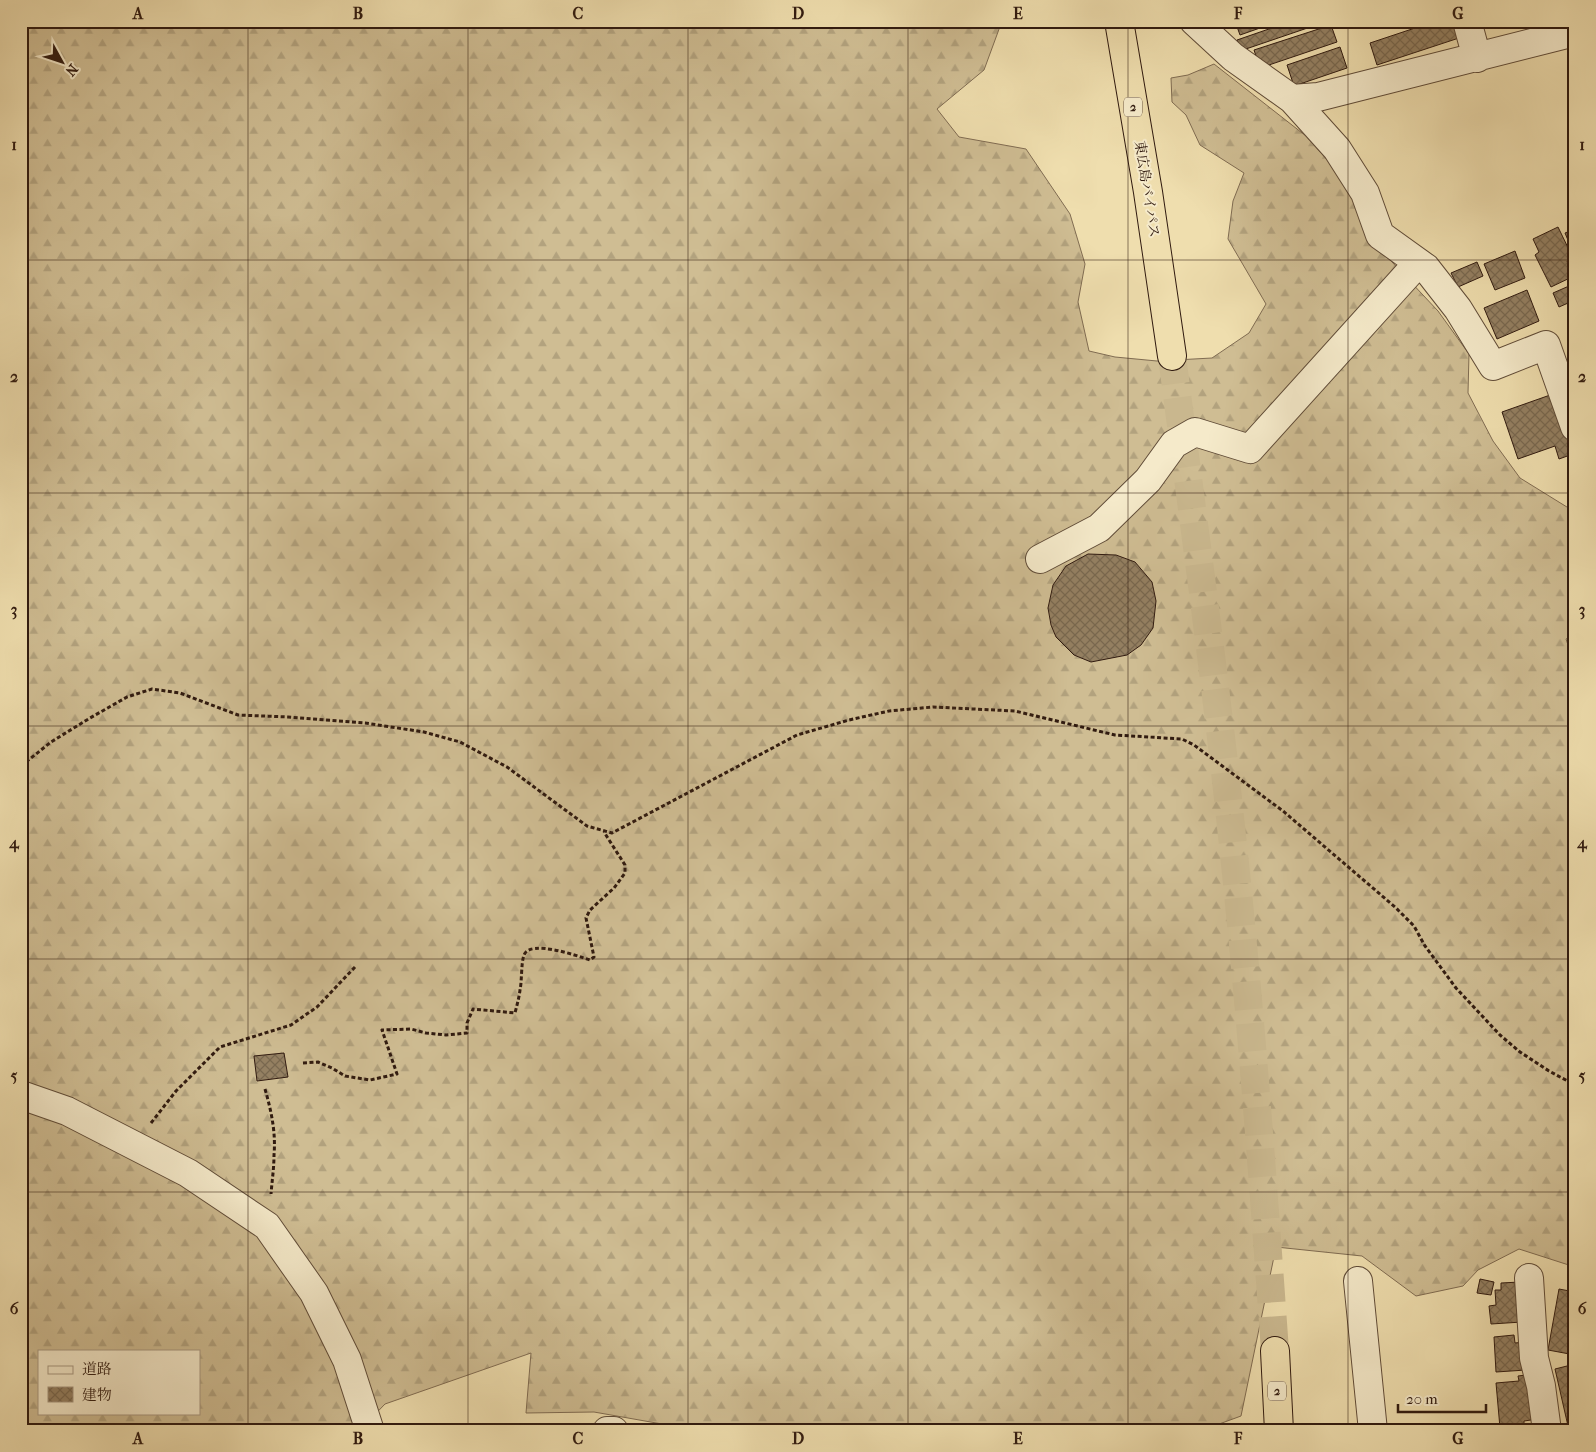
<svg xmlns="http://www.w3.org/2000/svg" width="1596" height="1452" font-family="'IM FELL French Canon','Noto Serif JP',serif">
<defs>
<pattern id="forest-firs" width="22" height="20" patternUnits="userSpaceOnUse" patternTransform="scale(1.25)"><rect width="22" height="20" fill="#cfbd93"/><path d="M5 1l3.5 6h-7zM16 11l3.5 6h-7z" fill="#b2a27e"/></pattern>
<pattern id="building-cross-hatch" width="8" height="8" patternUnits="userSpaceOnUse" patternTransform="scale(1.25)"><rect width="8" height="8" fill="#948062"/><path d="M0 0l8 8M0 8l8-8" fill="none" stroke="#79684f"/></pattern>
</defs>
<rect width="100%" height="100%" fill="#efdeae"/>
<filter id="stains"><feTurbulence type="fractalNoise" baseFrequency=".004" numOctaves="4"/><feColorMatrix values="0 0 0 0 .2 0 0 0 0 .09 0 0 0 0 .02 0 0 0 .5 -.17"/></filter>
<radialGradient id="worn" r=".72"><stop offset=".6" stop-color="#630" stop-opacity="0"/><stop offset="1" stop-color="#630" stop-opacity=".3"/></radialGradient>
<path fill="url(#forest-firs)" stroke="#806c52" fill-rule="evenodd" d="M21,21h981l-18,49 -47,39 22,28 67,12 44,65 15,50 -7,38 11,49 26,6 42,4 55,-3 37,-25 17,-29 -38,-65 5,-38 11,-28 -44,-28 -14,-30 -14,-13 -1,-24 17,-3 26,-11 92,72 40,45 46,81 46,49 31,43 -1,39 25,48 27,37 55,34v122l-9,5 9,27v601l-56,-18 -41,21 -15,16 -47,10 -54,-40 -86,-9 -35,169 -41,15h-478l-60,-7 -68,-12 -68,1 5,-60 -146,51 -26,27h-338zM39,1351h160v62h-160z"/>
<path fill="url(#building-cross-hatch)" stroke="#311b10" d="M1235,21h45l-40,14z
M1292,21h36l-88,30 -3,-11z
M1436,21h21l5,16 -85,28 -7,-22z
M1331,25l6,17 -77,26 -6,-18z
M1340,47l7,21 -53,18 -7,-21z
M1558,227l15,31 -6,3 7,15 -23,11 -16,-32 4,-3 -6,-13z
M1575,229v28l-10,-24z
M1515,251l10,27 -30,12 -11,-26z
M1477,262l6,14 -25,11 -7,-14z
M1569,286l6,14 -16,7 -6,-14z
M1527,290l12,31 -42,18 -13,-31z
M1553,394l20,60 -14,5 -4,-13 -37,13 -16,-47z
M1088,554l28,1 19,7 17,20 4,19 -3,27 -12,17 -14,10 -36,7 -17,-7 -18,-18 -5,-12 -3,-17 5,-23 13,-19z
M284,1053l4,24 -31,4 -3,-25z
M1480,1279l14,3 -3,13 -14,-2z
M1520,1282l2,40 -31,2 -2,-18 7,-1 -1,-15h6v-7z
M1559,1289l16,3v63l-27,-5z
M1514,1335l1,8 10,-1 1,28 -30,2 -2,-35z
M1575,1364v61l-7,1 -13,-57z
M1534,1374l4,45 -14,2v4l-24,3 -4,-45 23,-2 -1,-5z"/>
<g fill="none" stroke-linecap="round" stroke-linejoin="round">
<path stroke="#c9b78e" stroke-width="28" stroke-dasharray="28 14" stroke-linecap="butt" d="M1172,356c21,163 44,326 61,489 18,169 30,337 42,506"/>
<g stroke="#604c38" stroke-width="30">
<path id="minor" d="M1194,21l39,36 59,42 26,-2 257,-65
M1467,21l10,37
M1292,99l45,50 28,44 15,42 46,33 32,41 35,57 53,-21 29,82
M1040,559l59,-31 49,-48 26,-36 21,-12 55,17 168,-186
M21,1095l46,16 121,62 79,53 47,67 33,67 23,71
M1529,1278l5,80 7,28 6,45
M1358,1281l15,150
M607,1431h7"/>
</g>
<g stroke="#311b10" stroke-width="30">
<path id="highway" d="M1119,21l29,171 24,164
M1275,1351l4,80"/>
</g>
<path stroke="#311b10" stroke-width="3" stroke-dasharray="4 2.5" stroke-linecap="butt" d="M21,766l30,-24 39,-24 37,-21 25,-8 28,4 58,22 50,2 77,6 59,9 36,10 47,25 80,59 25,7 185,-98 52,-15 40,-9 44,-4 82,4 100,24 67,4 12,6 89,66 112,96 19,19 11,20 31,42 44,47 20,17 29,19 26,14
M303,1063l15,-1 14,6 13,8 25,4 27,-6 -15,-44 29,-1 15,4 20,2 21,-2v-10l6,-14 42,4c2,-8 4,-15 5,-23 2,-9 1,-27 4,-35 6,-16 54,1 66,5l4,-3 -8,-39 4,-8 24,-22 11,-15v-8l-21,-33
M265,1089c6,21 11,43 9,66 0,13 -2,26 -3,39
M151,1123l25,-32 44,-44 71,-22 26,-18 38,-40"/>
<use href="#minor" stroke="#f5eaca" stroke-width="28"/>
<use href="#highway" stroke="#efdeae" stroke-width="28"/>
</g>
<path fill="none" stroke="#311b10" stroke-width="1" stroke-opacity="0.55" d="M248,21v1410M468,21v1410M688,21v1410M908,21v1410M1128,21v1410M1348,21v1410M21,260h1554M21,493h1554M21,726h1554M21,959h1554M21,1192h1554"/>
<g text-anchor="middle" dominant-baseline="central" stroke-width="4" stroke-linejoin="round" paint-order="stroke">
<g fill="#f5eaca" stroke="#6c5948" stroke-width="1">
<rect x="1124" y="97.5" width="18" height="19" rx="4"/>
<rect x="1268" y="1381.5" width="18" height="19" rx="4"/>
</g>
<g font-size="12" font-weight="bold" fill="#311b10">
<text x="1133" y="107">2</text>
<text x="1277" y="1391">2</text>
</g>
<g font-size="14" fill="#311b10" stroke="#f5eaca">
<text transform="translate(1147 189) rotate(81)">東広島バイパス</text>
</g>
</g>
<rect width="1596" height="1452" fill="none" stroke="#efdeae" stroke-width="55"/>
<rect x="38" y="1350" width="162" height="65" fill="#f5eaca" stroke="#a79780"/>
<rect x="48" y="1366" width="25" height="8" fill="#f5eaca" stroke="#a79780"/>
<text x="82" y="1374" font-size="15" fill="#311b10">道路</text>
<rect x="48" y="1387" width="25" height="15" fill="url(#building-cross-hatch)" stroke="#a79780"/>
<text x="82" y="1400" font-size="15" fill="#311b10">建物</text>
<g transform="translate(62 62) rotate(130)" stroke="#f5eaca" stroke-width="4" paint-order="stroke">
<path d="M0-4L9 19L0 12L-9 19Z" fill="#311b10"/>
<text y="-8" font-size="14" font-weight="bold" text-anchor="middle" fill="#311b10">N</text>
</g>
<path d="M1398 1404v8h88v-8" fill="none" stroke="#311b10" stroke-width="2.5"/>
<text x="1406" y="1404" font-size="15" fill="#311b10" stroke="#f5eaca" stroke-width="4" paint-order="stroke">20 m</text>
<rect x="28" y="28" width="1540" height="1396" fill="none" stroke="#311b10" stroke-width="2"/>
<g font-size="16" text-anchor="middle" font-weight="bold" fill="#311b10">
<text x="138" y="19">A</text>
<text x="358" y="19">B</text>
<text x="578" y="19">C</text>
<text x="798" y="19">D</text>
<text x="1018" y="19">E</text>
<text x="1238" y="19">F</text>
<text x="1458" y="19">G</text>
<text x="14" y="150">1</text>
<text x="1582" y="150">1</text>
<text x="14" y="382">2</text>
<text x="1582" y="382">2</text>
<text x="14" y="615">3</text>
<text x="1582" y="615">3</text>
<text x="14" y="848">4</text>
<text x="1582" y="848">4</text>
<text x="14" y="1081">5</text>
<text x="1582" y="1081">5</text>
<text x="14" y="1314">6</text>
<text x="1582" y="1314">6</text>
<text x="138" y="1444">A</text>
<text x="358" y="1444">B</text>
<text x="578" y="1444">C</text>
<text x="798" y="1444">D</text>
<text x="1018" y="1444">E</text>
<text x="1238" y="1444">F</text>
<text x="1458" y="1444">G</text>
</g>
<rect width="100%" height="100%" filter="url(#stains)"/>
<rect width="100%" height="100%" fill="url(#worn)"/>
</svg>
